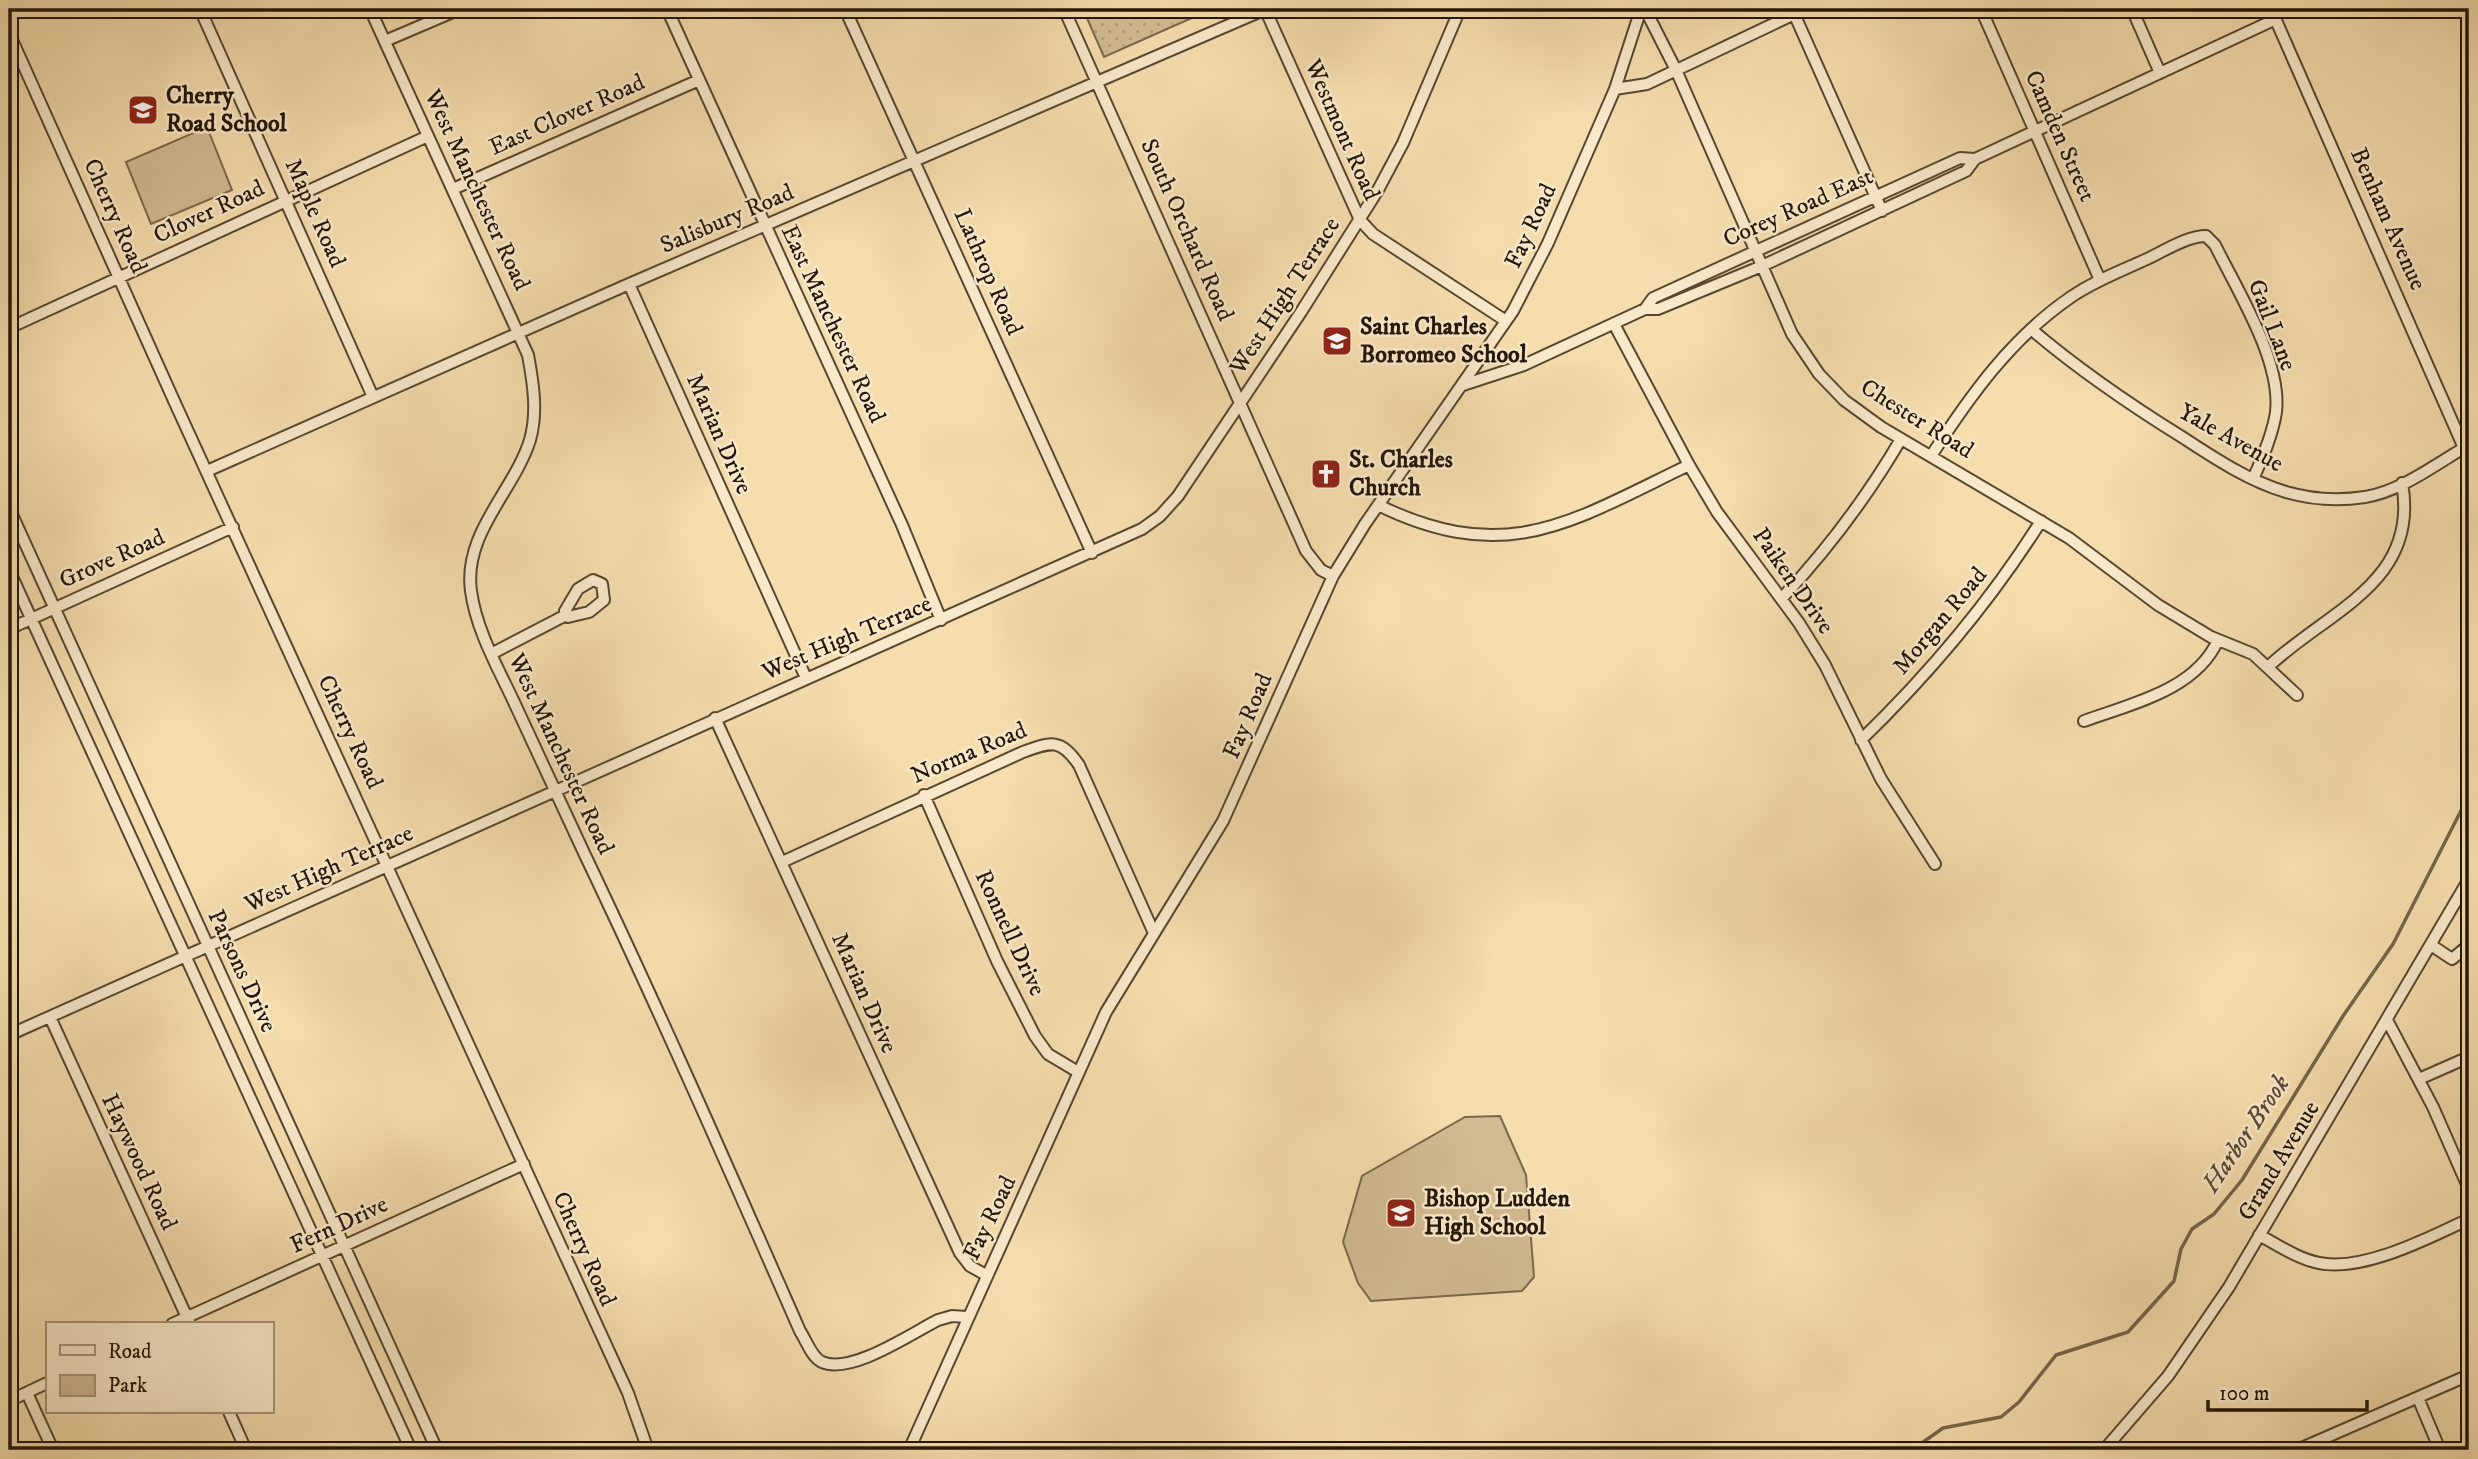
<svg xmlns="http://www.w3.org/2000/svg" width="2478" height="1459" font-family="'IM FELL DW Pica',serif">
<defs>
<pattern id="grass-dots" width="8" height="8" patternUnits="userSpaceOnUse" patternTransform="scale(1.75)"><rect width="8" height="8" fill="#d2bb91"/><path d="M2 2h.1M6 6h.1" fill="none" stroke="#b4a07c" stroke-width="1.8" stroke-linecap="round"/></pattern>
</defs>
<rect width="100%" height="100%" fill="#f6ddad"/>
<filter id="stains"><feTurbulence type="fractalNoise" baseFrequency=".00286" numOctaves="4"/><feColorMatrix values="0 0 0 0 .2 0 0 0 0 .09 0 0 0 0 .02 0 0 0 .5 -.17"/></filter>
<radialGradient id="worn" r=".72"><stop offset=".6" stop-color="#630" stop-opacity="0"/><stop offset="1" stop-color="#630" stop-opacity=".3"/></radialGradient>
<path fill="url(#grass-dots)" stroke="#7a684d" stroke-width="2" d="M1083,9h129l-108,48z"/>
<path fill="#d2bb91" stroke="#7a684d" stroke-width="2" d="M207,127l25,63 -81,34 -25,-62z
M1500,1116l26,59 8,102 -12,14 -151,10 -13,-18 -15,-41 19,-66 103,-59z"/>
<g fill="none" stroke-linecap="round" stroke-linejoin="round">
<path stroke="#76654a" stroke-width="3.5" d="M1912,1450l31,-22 58,-11 18,-15 37,-47 72,-23 46,-51 7,-32 11,-20 22,-15 28,-34 101,-164 50,-72 76,-149"/>
<g stroke="#574832" stroke-width="14">
<path id="minor" d="M200,9l173,388
M370,9l158,346c5,27 10,57 2,85 -16,51 -67,93 -59,151 5,38 26,75 42,109 24,52 48,104 72,155 75,157 145,317 215,476 6,9 12,27 22,31 29,13 90,-29 116,-42l14,-4 14,1
M667,9l235,516 39,95
M845,9l247,544
M1064,9l242,542 15,19 12,6
M1265,9l95,211 13,14 133,87
M1645,9l31,61 116,264 27,40 25,26 37,27 188,111 89,67 53,32 42,17 44,41
M1792,9l90,202
M1981,9l119,271
M2132,9l28,64
M2271,9l193,439
M9,33l166,370 453,990 20,57
M385,41l75,-32
M1615,89l32,-5 158,-75
M453,189l246,-109
M629,284l177,394
M1645,309l8,-11 307,-140 15,1 301,-140
M1614,324l75,141 28,47 82,111 26,42 56,114 54,85
M9,328l419,-192
M2031,329c48,41 98,75 151,108 32,21 67,44 104,55 24,7 53,9 79,5 37,-6 72,-34 104,-52
M1463,385l61,-20 121,-56h13l104,-43 204,-95 9,-12
M1931,456c39,-60 80,-118 140,-159 23,-16 50,-26 76,-38 17,-8 40,-23 59,-23l9,9c22,45 67,116 61,167 -3,22 -14,47 -23,67
M207,471l422,-187 637,-275
M1378,505c130,63 194,16 311,-40
M9,508l428,942
M9,570l402,880
M593,580l9,4 2,16 -15,12 -21,5 -3,-6 13,-22z
M1782,598c46,-49 85,-101 119,-159
M9,629l224,-102
M491,654l75,-39
M2269,666c60,-56 151,-84 133,-183
M715,718l245,535 10,13 16,9
M2084,721c47,-17 112,-31 134,-81
M1861,740c69,-67 129,-138 180,-219
M924,795l73,166 38,75 13,18 30,18
M782,862l241,-110c29,-11 38,-13 56,13l74,166
M2431,945l21,14 17,-14
M50,1017l140,307
M9,1019l7,13
M2387,1020l46,87 36,82
M9,1035l1133,-506 18,-13 18,-20 123,-184 77,-122 25,-47 57,-134
M2419,1079l50,-22
M2259,1235c19,10 39,24 60,28 44,9 110,-25 150,-44
M172,1324l352,-160
M27,1393l26,57
M2418,1398l22,52
M9,1401l38,-18
M229,1412l17,38
M909,1450l197,-438 117,-191 110,-245 32,-52 148,-213 35,-68 67,-154 26,-80
M2104,1450l64,-74 61,-89 240,-408
M2297,1450l172,-75"/>
</g>
<use href="#minor" stroke="#f9e9ca" stroke-width="10"/>
</g>
<defs>
<g id="school-square" transform="scale(1.575)"><rect x="-9" y="-9" width="18" height="18" rx="4" fill="#8f2418" stroke="#f9e9ca"/><path d="M0-5L7-2L0 1L-7-2ZM-4 1L0 2.5L4 1V4Q0 6-4 4Z" fill="#fff"/></g>
<g id="church-square" transform="scale(1.575)"><rect x="-9" y="-9" width="18" height="18" rx="4" fill="#8f2418" stroke="#f9e9ca"/><path d="M-1.2-6h2.4v3.5h3.3v2.4h-3.3V6h-2.4V-.1h-3.3v-2.4h3.3Z" fill="#fff"/></g>
</defs>
<g fill-rule="evenodd">
<use href="#school-square" x="143" y="110"/>
<use href="#school-square" x="1337" y="341"/>
<use href="#church-square" x="1326" y="474"/>
<use href="#school-square" x="1401" y="1213"/>
</g>
<g text-anchor="middle" dominant-baseline="central" stroke-width="5" stroke-linejoin="round" paint-order="stroke">
<g font-size="24" font-weight="bold" fill="#221609" stroke="#f9e9ca" text-anchor="start">
<text x="166" y="96">Cherry<tspan x="166" dy="28">Road School</tspan></text>
<text x="1360" y="327">Saint Charles<tspan x="1360" dy="28">Borromeo School</tspan></text>
<text x="1349" y="460">St. Charles<tspan x="1349" dy="28">Church</tspan></text>
<text x="1424" y="1199">Bishop Ludden<tspan x="1424" dy="28">High School</tspan></text>
</g>
<g font-size="24" fill="#221609" stroke="#f9e9ca">
<text transform="translate(567 115) rotate(-24)">East Clover Road</text>
<text transform="translate(1342 130) rotate(66)">Westmont Road</text>
<text transform="translate(2060 136) rotate(66)">Camden Street</text>
<text transform="translate(477 190) rotate(65)">West Manchester Road</text>
<text transform="translate(1798 208) rotate(-24)">Corey Road East</text>
<text transform="translate(209 212) rotate(-25)">Clover Road</text>
<text transform="translate(315 213) rotate(66)">Maple Road</text>
<text transform="translate(115 216) rotate(66)">Cherry Road</text>
<text transform="translate(727 219) rotate(-23)">Salisbury Road</text>
<text transform="translate(2388 219) rotate(66)">Benham Avenue</text>
<text transform="translate(1531 226) rotate(-65)">Fay Road</text>
<text transform="translate(1187 230) rotate(66)">South Orchard Road</text>
<text transform="translate(988 272) rotate(66)">Lathrop Road</text>
<text transform="translate(1285 296) rotate(-57)">West High Terrace</text>
<text transform="translate(833 324) rotate(65)">East Manchester Road</text>
<text transform="translate(2272 325) rotate(69)">Gail Lane</text>
<text transform="translate(1917 419) rotate(32)">Chester Road</text>
<text transform="translate(719 434) rotate(66)">Marian Drive</text>
<text transform="translate(2231 438) rotate(29)">Yale Avenue</text>
<text transform="translate(112 559) rotate(-24)">Grove Road</text>
<text transform="translate(1793 581) rotate(55)">Paiken Drive</text>
<text transform="translate(1940 621) rotate(-50)">Morgan Road</text>
<text transform="translate(847 638) rotate(-23)">West High Terrace</text>
<text transform="translate(1248 716) rotate(-67)">Fay Road</text>
<text transform="translate(350 732) rotate(65)">Cherry Road</text>
<text transform="translate(969 753) rotate(-23)">Norma Road</text>
<text transform="translate(561 754) rotate(65)">West Manchester Road</text>
<text transform="translate(329 869) rotate(-24)">West High Terrace</text>
<text transform="translate(1010 933) rotate(65)">Ronnell Drive</text>
<text transform="translate(242 971) rotate(65)">Parsons Drive</text>
<text transform="translate(864 993) rotate(66)">Marian Drive</text>
<text transform="translate(2279 1161) rotate(-59)">Grand Avenue</text>
<text transform="translate(139 1162) rotate(65)">Haywood Road</text>
<text transform="translate(990 1218) rotate(-64)">Fay Road</text>
<text transform="translate(339 1225) rotate(-25)">Fern Drive</text>
<text transform="translate(584 1249) rotate(66)">Cherry Road</text>
</g>
<g font-size="26" font-style="italic" fill="#5a4a34" stroke="#f9e9ca">
<text transform="translate(2246 1134) rotate(-56)">Harbor Brook</text>
</g>
</g>
<rect width="2478" height="1459" fill="none" stroke="#f6ddad" stroke-width="35"/>
<rect x="10" y="10" width="2457" height="1438" fill="none" stroke="#221609" stroke-width="3.5"/>
<rect x="18" y="18" width="2443" height="1424" fill="none" stroke="#221609" stroke-width="2"/>
<rect x="46" y="1322" width="228" height="91" fill="#f9e9ca" stroke="#a3957d" stroke-width="2"/>
<rect x="60" y="1345" width="35" height="10" fill="#f9e9ca" stroke="#a3957d" stroke-width="2"/>
<text x="108" y="1358" font-size="21" fill="#221609">Road</text>
<rect x="60" y="1375" width="35" height="21" fill="#d2bb91" stroke="#a3957d" stroke-width="2"/>
<text x="108" y="1392" font-size="21" fill="#221609">Park</text>
<path d="M2208 1400v10h159v-10" fill="none" stroke="#221609" stroke-width="3.5"/>
<text x="2219" y="1400" font-size="21" fill="#221609" stroke="#f9e9ca" stroke-width="5" paint-order="stroke">100 m</text>
<rect width="100%" height="100%" filter="url(#stains)"/>
<rect width="100%" height="100%" fill="url(#worn)"/>
</svg>
